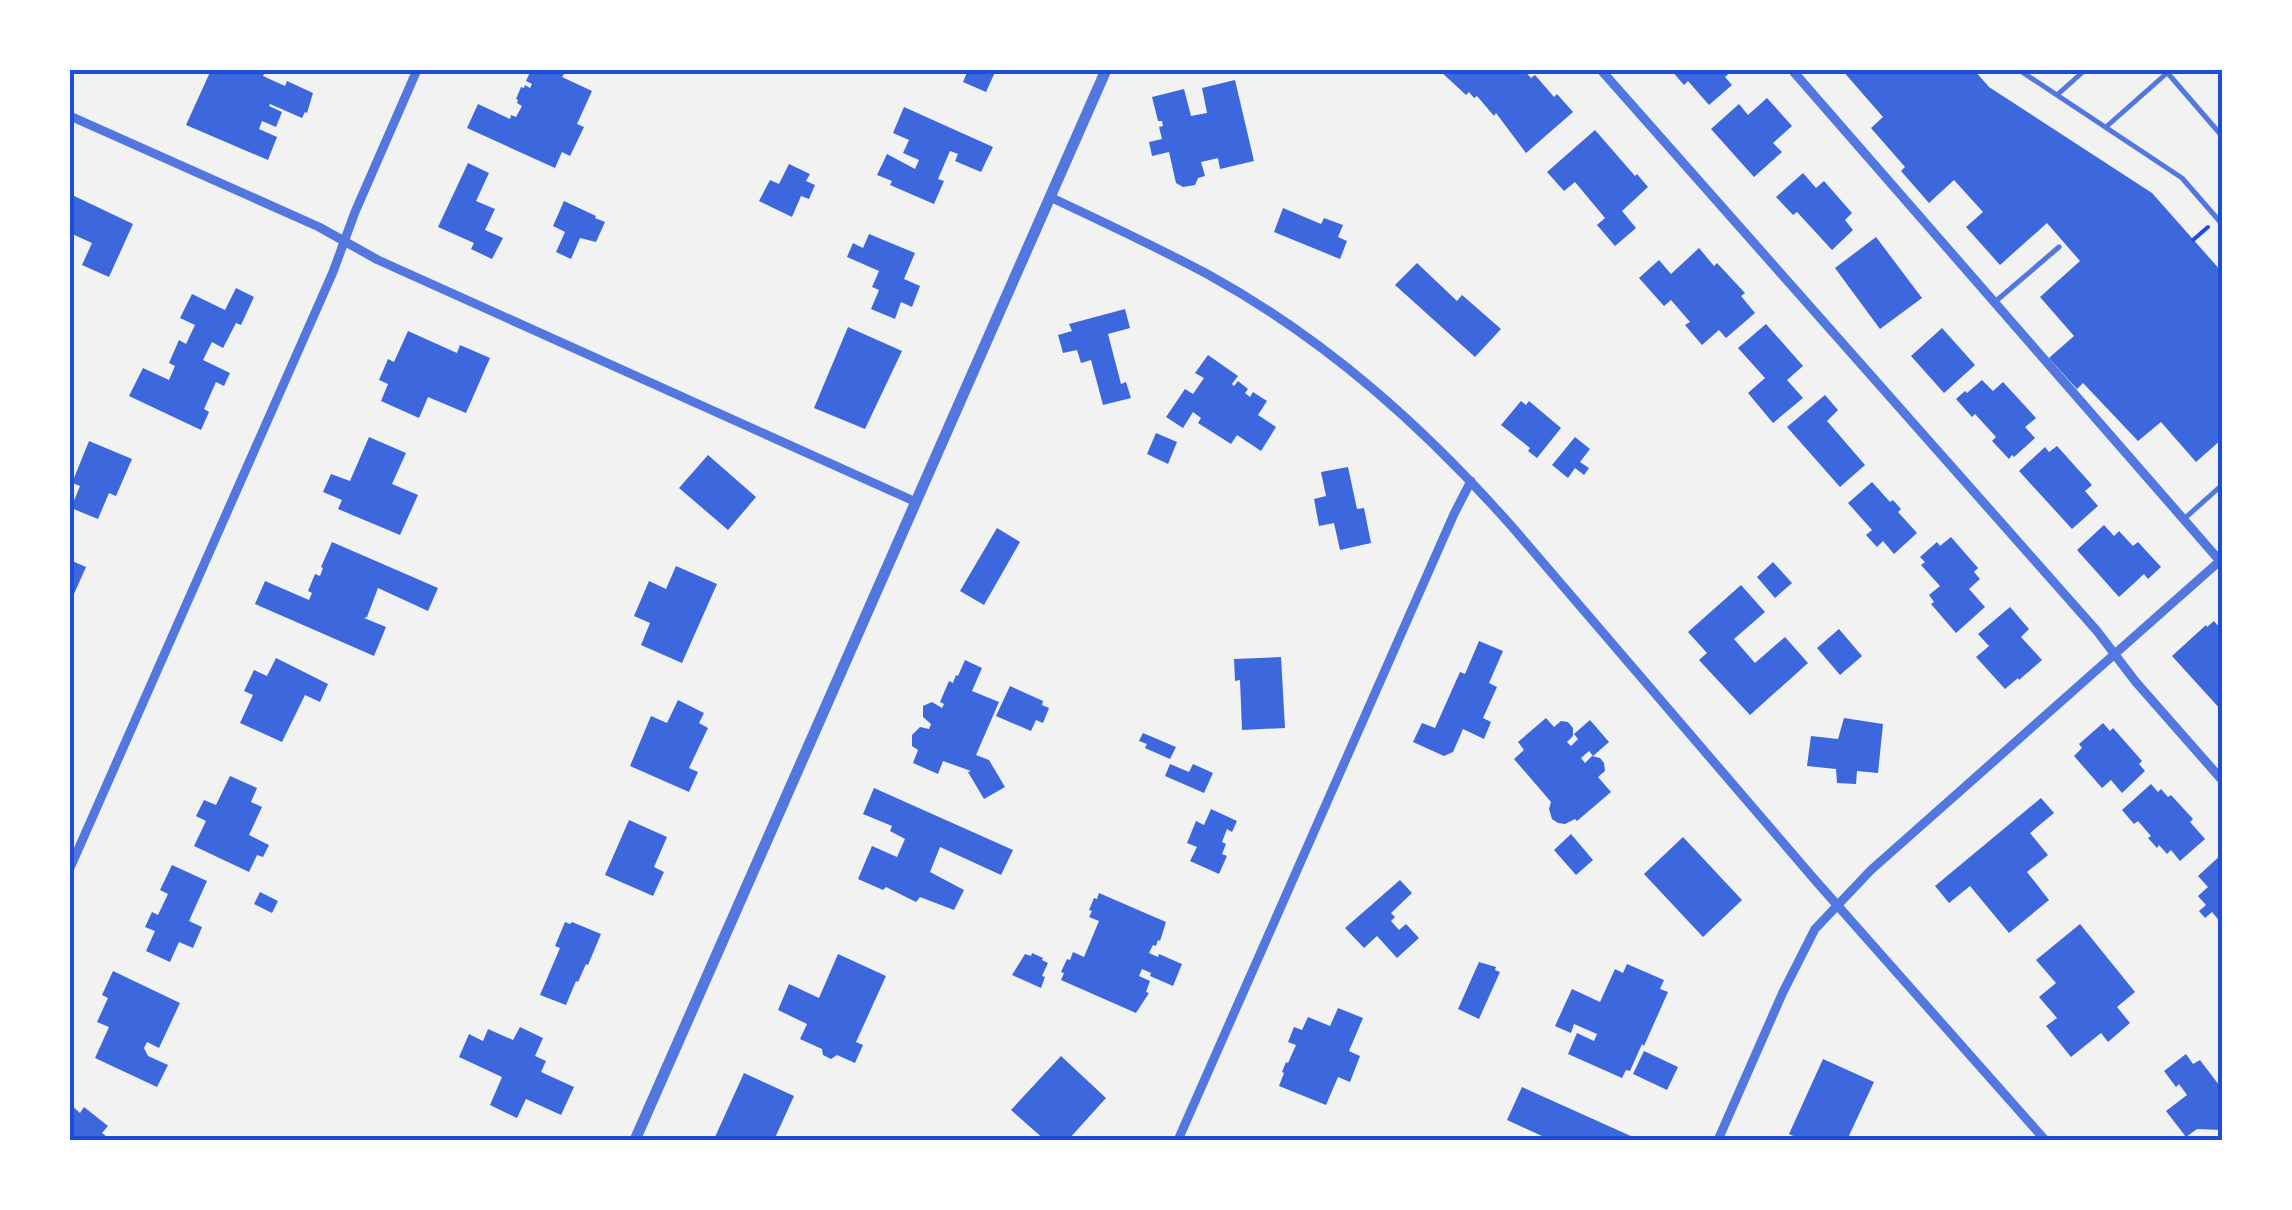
<svg xmlns="http://www.w3.org/2000/svg" width="2292" height="1210" font-family="'Varela Round',sans-serif">
<rect width="100%" height="100%" fill="#f2f2f2"/>
<path fill="#3d67dc" d="M211,70h55l-3,6 22,10 2,-5 26,12 -6,20 -2,-1 -3,6 -32,-14 -1,2 13,6 -6,15 -14,-6 -3,8 18,8 -9,23 -82,-35z
M531,70h24l9,4 -2,3 30,14 -15,33 7,3 -14,29 -8,-4 -7,16 -88,-40 11,-24 32,15 1,-4 5,2 6,-11 -5,-3 1,-3 -2,-1 5,-12 3,1 1,-3 5,3 2,-4 -6,-3z
M968,70h28l-10,22 -23,-10z
M1439,70h85l7,8 4,-3 19,22 3,-3 16,18 -47,41 -30,-40 -2,3 -17,-20 -3,2 -5,-6 -3,3z
M1671,70h62l-8,7 7,8 -23,20 -21,-24 -4,4z
M1842,70h132l15,17 163,106 70,79v167l-26,23 -35,-40 -23,19 -55,-58 -6,6 -28,-31 25,-22 -34,-39 40,-36 -33,-38 -47,42 -34,-38 17,-15 -29,-32 -25,23 -28,-32 4,-4 -34,-39 12,-11z
M1235,80l19,81 -34,8 -2,-11 -17,4 4,14 -7,2 -3,7 -12,2 -7,-4 -7,-31 -17,4 -3,-14 13,-3 -3,-12 4,-1 -1,-5h-4l-6,-24 32,-8 7,27 16,-3 -5,-25z
M1767,98l25,28 -19,17 9,9 -28,25 -43,-48 28,-25 9,11z
M904,107l89,40 -12,25 -26,-11 3,-7 -8,-3 -12,28 6,2 -10,23 -44,-19 2,-4 -15,-6 10,-21 28,15 4,-9 -16,-7 6,-13 -16,-7z
M1595,130l40,46 2,-2 11,13 -26,24 14,17 -21,18 -18,-21 8,-7 -30,-36 -11,9 -17,-19z
M468,163l21,10 -13,28 19,8 -10,21 18,8 -11,21 -21,-10 3,-6 -36,-16z
M789,164l21,10 -4,7 9,4 -6,14 -8,-3 -9,21 -33,-16 11,-21 9,4z
M1803,173l13,15 8,-7 28,32 -7,7 8,10 -21,20 -35,-38 -4,3 -17,-18z
M70,194l63,30 -24,53 -27,-12 10,-22 -22,-10z
M564,201l32,15 -1,2 10,4 -9,20 -16,-4 -9,21 -15,-7 9,-20 -12,-6z
M1283,208l38,16 3,-6 19,7 -5,12 9,4 -7,18 -66,-27z
M869,234l46,19 -11,26 16,7 -8,21 -11,-5 -6,17 -24,-10 8,-19 -7,-3 7,-16 -32,-14 6,-14 10,5z
M1876,237l46,61 -42,31 -45,-61z
M1699,248l15,18 3,-3 28,30 -4,3 14,17 -29,25 -7,-8 -17,15 -17,-20 5,-3 -19,-22 -7,6 -25,-28 20,-18 12,14z
M1417,263l40,38 5,-6 39,34 -26,28 -80,-72z
M236,288l18,9 -13,28 -5,-2 -13,25 -11,-6 -9,18 27,13 -6,13 -8,-4 -12,27 5,3 -8,18 -72,-34 14,-28 26,12 6,-14 -6,-3 10,-23 7,4 9,-19 -15,-7 12,-24 33,16z
M1125,309l5,19 -22,6 13,50 5,-2 5,16 -28,7 -12,-45 -10,3 -4,-13 -14,3 -5,-18 14,-4 -3,-7z
M1766,324l37,42 -16,14 16,18 -30,25 -25,-30 17,-15 -27,-30z
M848,327l54,24 -37,78 -51,-21z
M1942,328l33,37 -31,28 -33,-37z
M408,331l49,22 3,-8 30,13 -24,55 -38,-16 -9,21 -38,-17 7,-17 -9,-4 9,-21 6,3z
M1208,355l30,21 -6,8 2,2 4,-5 10,8 -3,4 5,4 3,-5 14,9 -9,14 18,12 -15,24 -24,-16 -6,9 -33,-21 3,-5 -8,-6 -10,16 -17,-11 19,-28 8,5 11,-16 -9,-5z
M1982,380l11,11 10,-9 33,36 -11,9 10,11 -21,19 -2,-2 -3,4 -17,-18 4,-4 -21,-23 -3,3 -16,-18 9,-8 2,2z
M1825,395l13,15 -11,11 38,44 -25,22 -53,-60z
M1521,401l5,4 3,-4 32,27 -24,30 -9,-7 2,-3 -29,-23z
M1156,433l21,9 -9,22 -21,-10z
M369,437l37,16 -14,31 26,11 -18,40 -62,-26 4,-9 -19,-8 8,-18 19,7z
M1575,437l15,12 -10,13 9,6 -5,7 -9,-7 -7,10 -16,-13z
M89,441l43,18 -16,37 -7,-3 -11,26 -27,-11 9,-22 -8,-3z
M2057,446l35,39 -7,6 13,15 -26,23 -53,-58 26,-24 4,5z
M708,455l48,42 -28,33 -49,-42z
M1348,467l9,42 7,-1 7,35 -31,7 -6,-27 -15,3 -5,-27 12,-3 -5,-24z
M1872,482l18,20 3,-2 8,9 -3,3 19,21 -23,21 -11,-13 -6,6 -11,-12 6,-5 -24,-27z
M2104,525l10,11 5,-5 14,15 5,-4 23,25 -13,12 -4,-5 -25,23 -42,-47z
M997,528l23,14 -36,63 -24,-14z
M1951,537l27,31 -4,4 6,7 -11,10 16,18 -29,26 -25,-29 3,-2 -5,-7 11,-9 -19,-21 4,-3 -5,-5 17,-15 3,4z
M332,542l106,46 -10,23 -50,-23 -11,29 -3,1 22,9 -12,29 -119,-52 10,-23 44,19 3,-7 -4,-2 7,-17 5,2 3,-8 -2,-1z
M70,560l16,7 -16,36z
M1773,562l19,21 -17,15 -18,-21z
M676,566l41,18 -35,79 -41,-18 9,-22 -16,-7 15,-35 17,8z
M1741,585l24,27 -31,27 21,24 30,-26 23,26 -58,52 -51,-55 8,-7 -19,-21z
M2010,607l19,22 -8,8 21,23 -23,20 -1,-2 -13,11 -29,-32 13,-11 -11,-12z
M2214,621l8,9v81l-50,-55 34,-31 1,2z
M1839,629l23,27 -22,19 -23,-27z
M1479,641l24,10 -14,32 8,4 -14,31 8,4 -7,17 -21,-10 -10,23 -9,4 -31,-14 9,-19 13,5 25,-56 5,2z
M1281,657l4,71 -43,2 -2,-50 -5,1 -1,-22z
M276,658l52,26 -8,18 -15,-7 -23,47 -42,-19 13,-28 -9,-4 10,-21 13,6z
M965,660l17,8 -10,23 27,11 -23,53 13,5 16,27 -21,12 -16,-27 3,-1 -28,-10 -5,13 -25,-11 5,-13 -6,-4v-11l8,-8 9,2 2,-5 -8,-7v-11l9,-4 10,6 2,-4 -4,-2 9,-21 4,2 3,-8 2,1z
M1010,686l33,15 -1,4 7,3 -6,15 -7,-3 -5,11 -35,-15z
M678,700l26,13 -5,10 9,5 -19,40 9,4 -9,20 -59,-26 21,-50 16,7z
M1546,718l8,9 7,-6 7,1 5,6v8l-6,6 4,4 7,-7 -4,-5 16,-14 19,22 -16,14 -4,-5 -8,7 4,5 7,-7 8,2 4,5 1,8 -7,6 13,15 -34,29 -2,-2 -10,5 -7,-1 -6,-4 -3,-10 2,-7 -37,-43 10,-9 -6,-8z
M1844,718l39,6 -5,49 -21,-2 -1,13 -19,-1 -1,-14 -29,-3 4,-30 27,3z
M2103,723l7,8 3,-3 29,33 -3,3 6,7 -23,22 -11,-13 -9,8 -28,-32 8,-8 -3,-4z
M1143,733l33,14 -6,12 -25,-11 2,-4 -8,-3z
M1170,764l19,8 4,-8 20,9 -9,20 -39,-17z
M230,776l27,12 -6,14 11,5 -13,28 20,10 -6,12 -6,-2 -8,17 -55,-26 12,-25 -10,-5 8,-16 12,5z
M2151,784l7,8 3,-3 7,8 3,-2 22,24 -3,3 15,17 -25,22 -9,-11 -4,4 -8,-9 -2,3 -9,-10 3,-2 -13,-15 -4,3 -12,-14z
M874,788l139,62 -12,25 -61,-28 -10,25 34,18 -10,20 -34,-13 -4,5 -30,-15 -3,3 -25,-11 14,-33 25,11 8,-18 -15,-8 2,-5 -29,-12z
M2041,798l13,15 -24,20 18,22 -21,17 22,28 -40,33 -39,-47 -21,17 -14,-17z
M1211,809l26,12 -5,11 -5,-3 -5,13 4,2 -4,10 5,2 -8,18 -29,-13 7,-14 -10,-4 9,-22 8,4z
M629,820l38,17 -13,30 10,5 -11,24 -48,-21z
M1571,834l22,26 -17,15 -22,-25z
M1683,837l59,63 -39,37 -59,-63z
M2222,854v70l-10,-12 -7,6 -6,-7 7,-6 -8,-9 10,-9 -10,-11z
M172,865l35,16 -18,40 13,6 -9,21 -14,-6 -9,20 -24,-11 9,-20 -10,-4 7,-15 6,3 10,-21 -8,-4z
M1400,880l12,13 -21,20 4,4 -4,4 8,9 7,-6 13,14 -22,20 -20,-22 -13,12 -19,-20z
M260,892l18,9 -6,12 -18,-9z
M1099,893l67,29 -6,19 -2,-1 -2,6 -3,-1 -4,8 9,4 1,-3 23,10 -9,22 -23,-10 1,-3 -9,-4 -3,7 11,5 -4,11 3,1 -13,20 -75,-33 3,-7 -3,-1 6,-13 3,1 3,-8 11,5 15,-36 -10,-4 3,-6 -3,-1 5,-12 3,1z
M565,922l5,2 2,-2 29,12 -13,31 -2,-1 -8,18 -2,-1 -10,24 -26,-10 20,-47 -5,-2z
M2080,924l55,68 -18,15 13,16 -22,19 -7,-9 -30,24 -25,-31 11,-8 -18,-21 17,-14 -20,-23z
M1032,953l11,5 -1,2 6,3 -6,13 3,1 -4,11 -29,-13 13,-21 6,2z
M838,954l48,22 -30,66 7,3 -8,18 -18,-8 -6,4 -8,-4 -1,-6 -22,-10 7,-15 -29,-14 11,-26 30,14z
M1479,962l17,5 -1,3 5,2 -21,47 -21,-10z
M1627,964l37,16 -4,9 8,3 -24,54 -2,-2 -12,27 -4,-1 -4,8 -54,-24 9,-21 17,8 3,-7 -23,-10 -3,9 -16,-7 17,-37 28,13 15,-33 8,4z
M113,971l67,32 -21,45 -12,-6 -3,6 4,8 20,9 -11,22 -62,-29 14,-31 -12,-5 11,-24 -6,-3z
M1338,1008l25,10 -14,33 11,5 -10,26 -12,-5 -12,28 -47,-19 5,-13 -2,-1 4,-10 2,1 8,-18 -8,-3 6,-15 8,3 6,-13 22,9z
M520,1027l23,11 -8,18 11,5 -5,11 33,15 -13,28 -35,-16 -9,19 -27,-13 12,-28 -43,-20 10,-23 14,7 5,-12 25,11z
M1644,1051l34,16 -11,23 -34,-16z
M2186,1054l7,10 7,-4 22,29v41l-25,-1 -11,8 -20,-26 21,-16 -8,-11 -3,3 -12,-16z
M1061,1056l45,42 -38,42h-23l-34,-30z
M1823,1059l51,23 -27,58h-45l-13,-6z
M744,1073l50,23 -20,44h-53l-6,-3z
M1522,1087l111,50 -2,3h-91l2,-4 -35,-16z
M70,1104l10,9 4,-6 24,19 -6,7 9,7h-41z"/>
<g fill="none" stroke-linecap="round" stroke-linejoin="round">
<path stroke="#1d4ed8" stroke-width="4" d="M2193,240l15,-13"/>
<path stroke="#5277de" stroke-width="5" d="M2019,70l163,108 40,46
M2165,70l57,66
M2057,95l28,-25
M2106,127l61,-54
M1996,301l63,-54
M2184,519l38,-34"/>
<path stroke="#5277de" stroke-width="9" d="M1601,70l496,561 38,50 87,99
M1792,70l428,491
M70,116l249,111 59,33 538,242
M1050,197c53,25 107,50 159,78 118,65 216,153 305,254l301,351 230,260
M70,868l263,-596 22,-60 62,-142
M1178,1140l276,-626 17,-33
M1718,1140l65,-148 32,-63 56,-59 351,-311"/>
<path stroke="#5277de" stroke-width="11" d="M635,1140l471,-1070"/>
</g>
<rect width="2292" height="1210" fill="none" stroke="#ffffff" stroke-width="145"/>
<rect x="72" y="72" width="2148" height="1066" fill="none" stroke="#1d4ed8" stroke-width="4"/>
</svg>
